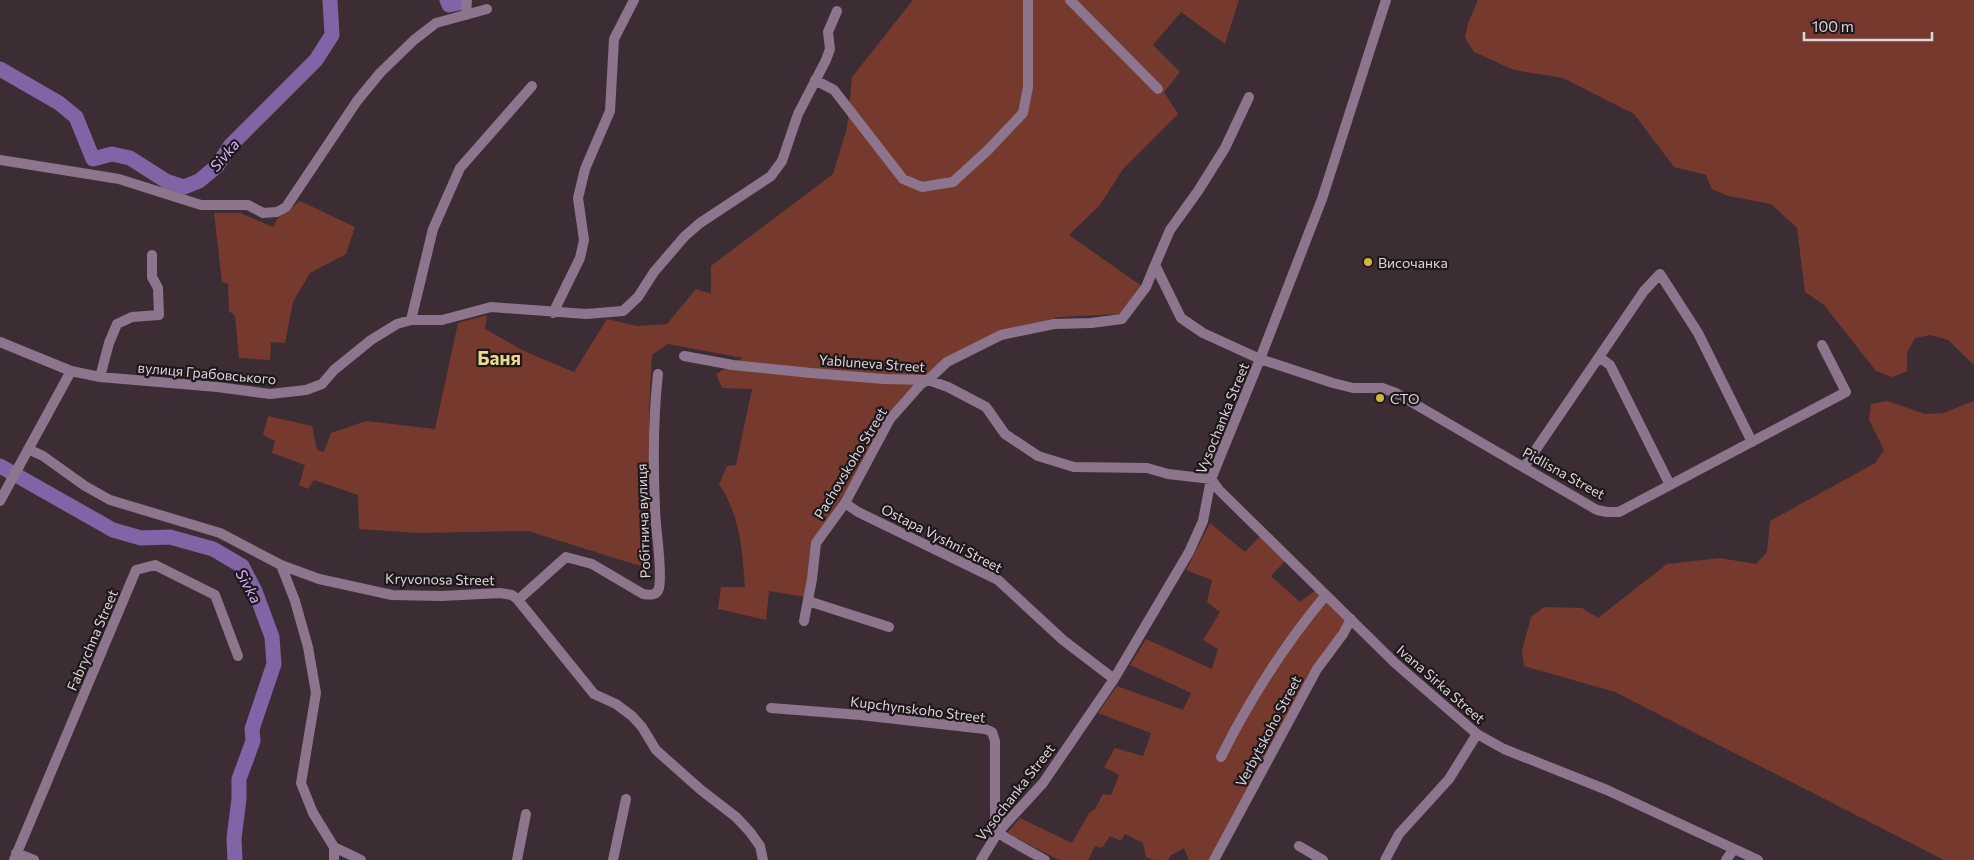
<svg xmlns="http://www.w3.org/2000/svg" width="1974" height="860" font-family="Commissioner,sans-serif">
<rect width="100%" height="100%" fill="#3c2d34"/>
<path fill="#75392e" d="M913,0h326l-14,44 -44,-32 -28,33 27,27 -16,20 14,22 -55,55 -23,36 -31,30 74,52 -22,27 -62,3 -58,15 -73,41 -26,24 -59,99 -30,47 -8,54 -36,-6 -3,29 -48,-11 3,-22h24c-3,-38 -4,-69 -26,-103l8,-18 9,-1 16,-76 -30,-1 -6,-14 27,-16 -75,-14 -16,11 -3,54 1,160 -122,-38 -109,2 -60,-4 -1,-34 -44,-15 -6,9 -9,-4 6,-20 -33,-12 3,-12 -12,-6 5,-19 44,10 5,24 7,2 7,-19 35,-12 69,8 23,-106 29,-8 -2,14 39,22 50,21 33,-53 30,7 30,-2 29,-35 15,5v-28l122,-92 14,-46 5,-51z
M1478,0h496v365l-26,-25 -17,-5 -16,3 -8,15v18l-15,6 -16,-6 -52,-66 -19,-13 -8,-64 -26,-24 -43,-8 -16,-7 -6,-14 -32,-8 -40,-53 -71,-36 -49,-8 -40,-18 -9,-14 3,-15z
M300,201l55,26 -9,27 -36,19 -17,29 -8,41 -14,-1 -1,18 -31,-2 -4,-42 -6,-5 -1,-27 -6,-2 -8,-69h26l33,14 4,-8z
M1887,401l38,13 18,-1 31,-12v459h-30l-329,-168 -91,-26 -2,-16 9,-33 13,-10 38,1 16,10 69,-54 53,-6 36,6 11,-12 3,-31 105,-58 9,-13 -15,-30 2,-16z
M1210,523l35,29 15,-16 26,24 -15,16 29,26 16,-12 31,30 -133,240h-25l-5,-12 -14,8 -2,4h-14l-8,-3 -3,-14 -18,-9 -4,7 -11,-5 -8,12 -7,-2 -7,14h-29l-52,-27 13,-15 52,25 17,-30 6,-4 8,-15 8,1 8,-20 -15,-8 11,-19 28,8 8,-23 -53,-20 19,-27 66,24 8,-17 -61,-28 16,-26 66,30 6,-20 -15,-9 17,-28 -13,-10 5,-22 -26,-10z"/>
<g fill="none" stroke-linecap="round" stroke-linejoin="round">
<path stroke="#8164a5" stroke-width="15" d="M447,0l2,5 10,-2 2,-3
M0,69l59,34 17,14 17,42 19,-5 18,4 36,23 18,6 15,-6 18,-15 14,-21 85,-85 16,-25 -2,-35
M0,466l113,64 28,8 29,-1 43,12 29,17 13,25 17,46 2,27 -22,65 1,12 -14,38v20l-5,39 1,22"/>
<path stroke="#8d758d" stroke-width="10" d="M1070,0l88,89
M466,15l1,-15
M815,80l19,10 69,89 19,8 31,-5 35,-32 35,-37 5,-26v-87
M1249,97l-24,51 -27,43 -28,39 -15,35 26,53 22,15 57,26 73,24 20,5h29l14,5 201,117 10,2h12l227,-120 -24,-47
M0,160l119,19 82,26h47l15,8 14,-1 9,-5 71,-106 23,-28 34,-33 22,-17 51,-14
M553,313l27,-55 4,-18 -6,-42 7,-29 25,-58 4,-72 20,-39
M411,320l22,-91 27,-61 72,-82
M0,342l71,29 29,6 117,10 53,7 36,-4 16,-6 12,-14 37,-30 26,-16 14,-4h31l49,-13 95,7 37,-3 15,-14 16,-25 31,-36 15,-13 71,-47 11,-15 16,-47 28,-54 4,-11 -2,-17 9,-21
M684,356l49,9 78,8 73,6 44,1 20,7 38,20 19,27 33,22 36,11 73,1 21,6 43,5 8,11 176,173 82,71 27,15 103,41 151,70
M1599,357l11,8 60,120
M100,377l9,-34 8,-19 15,-7 27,-2 -1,-27 -6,-11v-22
M28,449l15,7 42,30 25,14 110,33 61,32 38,14 73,16 50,1 58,-3 12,2 6,5 76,94 22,10 16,12 10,11 14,23 45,40 35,27 14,15 10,14 3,14
M1524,467l120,-176 16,-17 38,59 54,109
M0,501l71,-130
M845,503l13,9 140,68 65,60 51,39
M281,565l14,36 13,46 8,46 -15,90 12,30 21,34 27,13
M518,600l48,-43 26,7 51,30c7,1 14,2 16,-6 4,-18 -4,-60 -4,-80 -2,-45 -2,-90 3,-134
M808,601l81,26
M804,621l8,-42 4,-36 29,-40 45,-84 31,-35 7,-4 19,-18 54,-27 53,-11 37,-1 31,-4 24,-32 9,-22
M771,708l89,7 125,14 7,3 3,9v77l3,14
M1221,757c29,-58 63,-112 105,-162
M998,832l8,6 39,22
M1299,846l24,14
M16,853l18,7
M14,860l122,-290 19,-5 60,30 23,61
M334,860v-13
M517,860l9,-46
M613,860l13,-61
M981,860l17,-28 45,-49 71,-104 75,-127 14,-31 8,-42 49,-120 62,-160 64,-199
M1214,860l103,-191 26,-35 8,-15
M1385,860l14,-26 50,-55 28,-45
M1726,860l8,-11"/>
</g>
<g fill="#cfb837" stroke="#1e181b" stroke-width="2">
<circle cx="1368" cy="262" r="5"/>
<circle cx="1380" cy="398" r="5"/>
</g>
<g text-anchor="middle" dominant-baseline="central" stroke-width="4.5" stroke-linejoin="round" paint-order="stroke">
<g font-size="14" fill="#ded4d9" stroke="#1e181b" text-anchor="start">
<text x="1378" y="262">Височанка</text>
<text x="1390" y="398">СТО</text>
</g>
<g font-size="14" fill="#ded4d9" stroke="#1e181b">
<text transform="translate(872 363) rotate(4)">Yabluneva Street</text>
<text transform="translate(207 373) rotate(5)">вулиця Грабовського</text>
<text transform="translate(1222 418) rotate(-68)">Vysochanka Street</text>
<text transform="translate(850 463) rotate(-59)">Pachovskoho Street</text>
<text transform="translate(1564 473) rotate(29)">Pidlisna Street</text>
<text transform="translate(643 521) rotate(-92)">Робітнича вулиця</text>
<text transform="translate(942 538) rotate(27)">Ostapa Vyshni Street</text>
<text transform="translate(440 579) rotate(1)">Kryvonosa Street</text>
<text transform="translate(92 640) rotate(-67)">Fabrychna Street</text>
<text transform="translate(1441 684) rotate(41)">Ivana Sirka Street</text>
<text transform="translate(918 709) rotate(7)">Kupchynskoho Street</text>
<text transform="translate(1268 731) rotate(-62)">Verbytskoho Street</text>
<text transform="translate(1015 792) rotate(-52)">Vysochanka Street</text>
</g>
<g font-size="15" font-style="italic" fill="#d5b5fe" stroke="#1e181b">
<text transform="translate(224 155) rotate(-50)">Sivka</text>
<text transform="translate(249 586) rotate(61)">Sivka</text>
</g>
<g font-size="19" font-weight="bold" fill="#e8d98b" stroke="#1e181b">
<text x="499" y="357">Баня</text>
</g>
</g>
<path d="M1804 32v8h128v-8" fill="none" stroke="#ded4d9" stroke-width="2.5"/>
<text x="1812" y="32" font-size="15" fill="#ded4d9" stroke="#1e181b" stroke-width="4" paint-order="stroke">100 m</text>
</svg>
